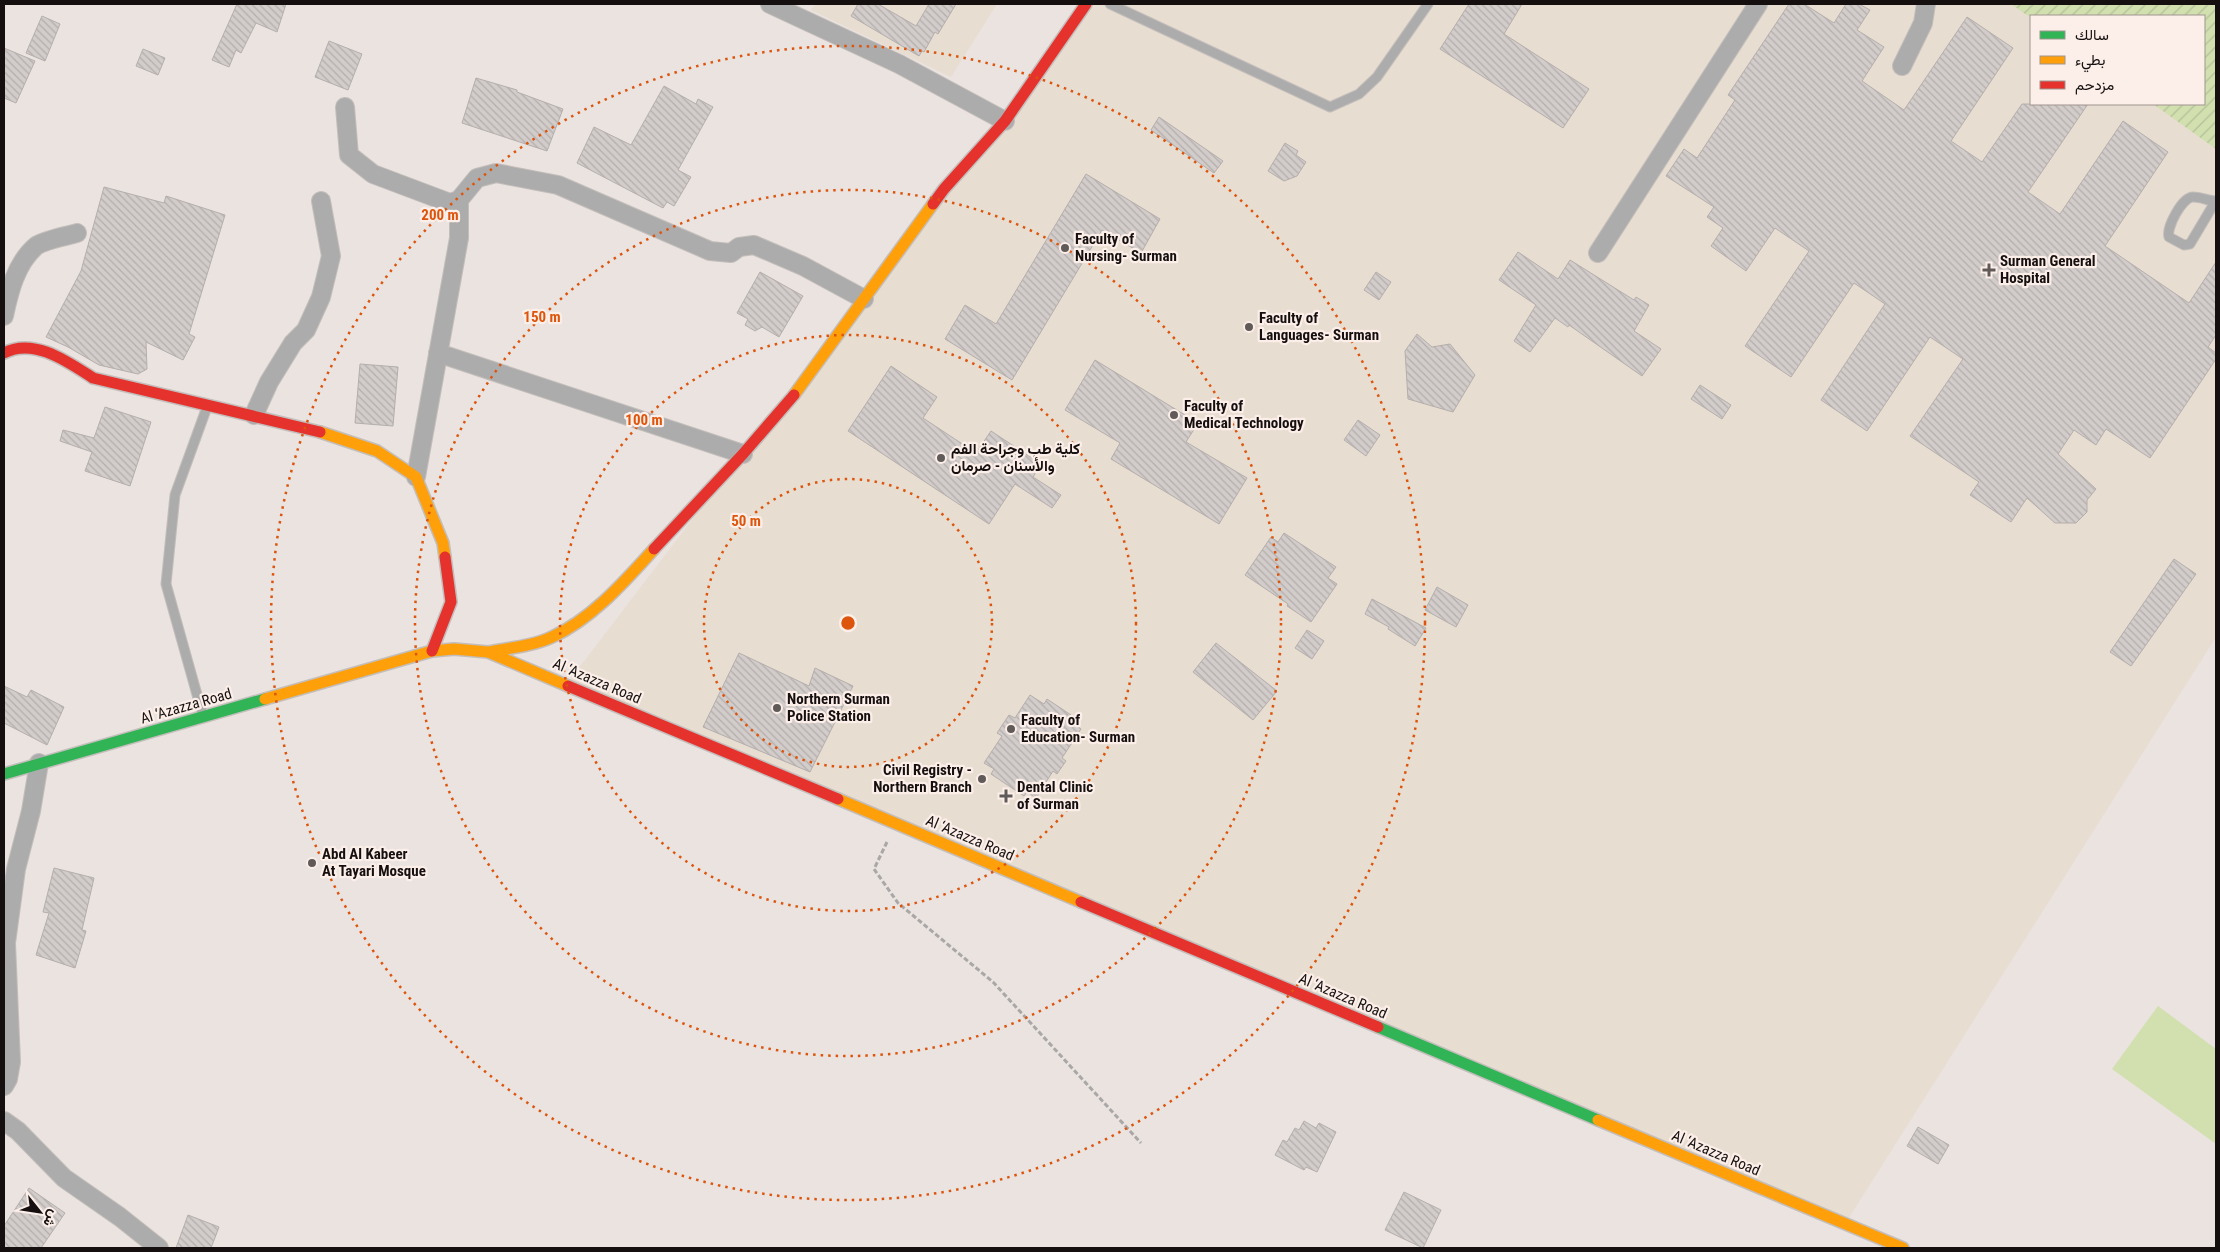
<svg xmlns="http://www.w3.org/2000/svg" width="2220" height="1252" font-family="'Roboto Condensed',Vazirmatn,sans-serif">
<defs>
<pattern id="garden-furrows" width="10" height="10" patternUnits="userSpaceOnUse" patternTransform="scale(1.25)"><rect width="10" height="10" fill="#d2e0b0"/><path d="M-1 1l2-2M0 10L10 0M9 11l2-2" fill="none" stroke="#b3bf96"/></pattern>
<pattern id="building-back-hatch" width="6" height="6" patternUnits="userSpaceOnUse" patternTransform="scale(1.25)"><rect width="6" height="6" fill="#d2ccca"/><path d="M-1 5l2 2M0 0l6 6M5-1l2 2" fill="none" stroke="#b3aeac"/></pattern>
</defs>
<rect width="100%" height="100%" fill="#eae3e0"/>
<path fill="#e8ddd1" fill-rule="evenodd" d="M815,4h182l-46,73 -140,-67z
M1085,4h1131v633l-371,587 -1279,-539zM2031,16h173v88h-173z"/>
<path fill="#d2e0b0" d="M2158,1006l58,43v95l-104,-75z"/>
<path fill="url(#garden-furrows)" d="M2011,4h205v145l-63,-45h51v-88h-173v2z"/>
<path fill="url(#building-back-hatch)" stroke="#b4aeac" d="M237,4h49l-9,28 -21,-9 -15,30 -5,-3 -7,17 -17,-7z
M858,4h20l38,22 13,-22h27l-18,30 -3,-2 -11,20 -2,-1 -3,5 -68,-40z
M1469,4h53l-18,30 85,55 -26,39 -123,-79z
M1789,4h15l30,19 12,-19h13l11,6 -13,20 27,17 -22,34 42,29 63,-93 46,31 -62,93 31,21 40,-58h66l-60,88 32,22 63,-93 45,31 -63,94 84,57 27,-41v73l-8,12 8,6v6l-66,99 -44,-29 -10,16 -22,-15 -16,24 38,35 -9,11v12l-11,11h-21l-28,-25 -16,24 -41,-27 9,-13 -69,-46 53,-77 -33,-22 -63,94 -46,-31 64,-96 -31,-21 -63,94 -46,-31 64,-95 -34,-23 -29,43 -35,-25 12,-18 -16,-11 7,-10 -48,-31 18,-27 13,9 38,-58 -7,-5z
M42,16l18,8 -15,37 -19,-8z
M329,41l33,13 -14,36 -33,-13z
M4,48l31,13 -19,42 -12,-5z
M143,49l22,9 -7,17 -22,-9z
M476,78l41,12v2l46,17 -16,42 -85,-28z
M664,86l32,18 2,-5 15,8 -35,63 13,7 -17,29 -7,-4 -4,6 -86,-45 17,-36 37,18z
M1159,117l64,44 -9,12 -63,-43z
M1285,143l13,8 -2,4 10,7 -9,14 -13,5 -16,-10z
M1086,174l74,45 -19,34 -39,-23 -90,150 -67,-41 20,-34 31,19z
M104,187l60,16 2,-7 59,19 -36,119 6,3 -12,23 -37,-18 1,27 -9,5 -39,-9 -31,-18 -22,-10 35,-66z
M1518,252l40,27 12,-19 64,40 2,-3 13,8 -15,26 27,18 -19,27 -73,-51 -1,2 -13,-9 -25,34 -16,-11 22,-36 -37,-25z
M760,272l43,24 -24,41 -17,-10 -7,4 -10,-6 3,-6 -11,-6z
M1376,272l15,10 -12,18 -15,-10z
M1417,334l15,13 18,-3 25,31 -22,37 -45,-13 -3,-48z
M1095,360l103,63 -12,19 61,36 -28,46 -108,-65 9,-16 -55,-33z
M360,364l38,3 -5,59 -38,-3z
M891,366l46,31 -14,21 53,35 15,-22 50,33 -8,13 28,18 -9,13 -37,-24 -26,40 -141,-93z
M1700,385l31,20 -9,14 -31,-20z
M105,407l46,15 -21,64 -45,-15 7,-19 -32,-11 3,-11 31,8z
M1358,420l22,15 -14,21 -22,-16z
M1284,533l52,34 -8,11 9,6 -26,38 -24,-16 1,-2 -43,-29 26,-38 7,5z
M2174,559l22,15 -65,92 -21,-14z
M1437,587l31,18 -12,22 -31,-17z
M1372,599l54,29 -11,18 -27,-17 1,-2 -24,-13z
M1307,630l17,11 -12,18 -17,-11z
M1216,643l61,48 -24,29 -60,-48z
M739,653l70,33 6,-18 38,18 -43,86 -107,-45z
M4,686l23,11 4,-7 33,17 -17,38 -43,-22z
M1030,695l14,9 3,-5 30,20 -3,5 7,5 -19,29 4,3 -9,13 -4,-3 -17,27 -9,-6 -3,4 -33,-22 3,-5 -10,-6 18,-27 -5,-3 12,-18 6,3z
M54,868l40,10 -12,52 4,1 -11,37 -39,-13 13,-42 -6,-1z
M1304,1121l12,7 3,-5 17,9 -19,40 -11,-5 -2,3 -29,-15 8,-15 4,2 8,-14 4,2z
M1918,1127l31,18 -11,19 -31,-18z
M29,1188l36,25 -24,35h-37v-22z
M1404,1192l37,18 -18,38 -38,-18z
M188,1215l31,12 -8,21h-35z"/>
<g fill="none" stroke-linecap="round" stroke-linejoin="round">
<g stroke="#c3bebb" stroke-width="11">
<path id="lane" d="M1110,4l220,103 29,-13 18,-17 51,-73
M2215,202l-25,42 -6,1 -15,-8c-3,-9 13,-40 24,-40 8,0 16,4 23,4
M203,716l-37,-132 9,-89 32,-88"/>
</g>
<g stroke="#c3bebb" stroke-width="20">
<path id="street" d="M770,4l129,60 106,57
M1902,66l21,-43 3,-19
M345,107l4,48 24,19 77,29 9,-3 18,-22 19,-5 62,12 152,66 21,2 8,-6 15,-2 49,21 61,33
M1598,253l160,-249
M4,316c5,-24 12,-53 32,-70 8,-6 31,-10 41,-13
M438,353l305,101
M254,415l15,-33 24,-39 13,-13 15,-33 10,-41 -10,-55
M416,477l43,-239v-38
M4,1086l4,-7 3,-17 -5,-119 10,-74 15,-58 8,-48
M4,1121l14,10 46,47 56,39 39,31"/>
</g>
<g stroke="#c3bebb" stroke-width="14">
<path id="fast" d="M4,774l261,-75
M1378,1027l220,93"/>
</g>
<g stroke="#c3bebb" stroke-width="14">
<path id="slow" d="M794,395l139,-191
M320,432l57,19 39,26 27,66 2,14
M488,652c21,-4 45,-6 64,-15 40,-18 73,-56 102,-88
M265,699l167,-48 22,-2 34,3 80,34
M838,799l243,103
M1598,1120l305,128"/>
</g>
<g stroke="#c3bebb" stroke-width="14">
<path id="jam" d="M933,204l11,-15 61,-68 81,-117
M4,353c30,-16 64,9 89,25l227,54
M654,549l89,-95 51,-59
M432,651l19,-49 -6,-45
M568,686l270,113
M1081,902l297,125"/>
</g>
<path stroke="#aaa8a7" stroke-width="3" stroke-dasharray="5 2.5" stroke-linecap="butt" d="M887,842l-13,27 24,34 95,79 148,161"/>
<use href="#lane" stroke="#adacac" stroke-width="9"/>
<use href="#street" stroke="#adacac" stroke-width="18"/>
<use href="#fast" stroke="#30b455" stroke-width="11"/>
<use href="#slow" stroke="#ff9f0a" stroke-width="11"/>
<use href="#jam" stroke="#e5322d" stroke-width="11"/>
</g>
<g fill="none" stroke="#dd550c" stroke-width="2.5" stroke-dasharray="2.5 5">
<circle cx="848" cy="623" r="144"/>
<circle cx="848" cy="623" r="288"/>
<circle cx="848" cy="623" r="433"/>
<circle cx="848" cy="623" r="577"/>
</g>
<g fill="#605a58" stroke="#fceee8" stroke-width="2">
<circle cx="1065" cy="248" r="5"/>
<path d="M1986.5 262.5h5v5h5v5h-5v5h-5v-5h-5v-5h5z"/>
<circle cx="1249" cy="327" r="5"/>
<circle cx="1174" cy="415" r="5"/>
<circle cx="941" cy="458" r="5"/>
<circle cx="777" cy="708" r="5"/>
<circle cx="1011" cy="729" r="5"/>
<circle cx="982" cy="779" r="5"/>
<path d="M1003.5 788.5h5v5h5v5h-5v5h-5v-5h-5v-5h5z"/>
<circle cx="312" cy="863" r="5"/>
</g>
<g text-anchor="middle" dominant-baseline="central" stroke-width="4.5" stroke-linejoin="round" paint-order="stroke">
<g font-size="15" font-weight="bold" fill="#15100f" stroke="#fceee8" text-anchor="start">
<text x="1075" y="239">Faculty of<tspan x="1075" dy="17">Nursing- Surman</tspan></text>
<text x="2000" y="261">Surman General<tspan x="2000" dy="17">Hospital</tspan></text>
<text x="1259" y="318">Faculty of<tspan x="1259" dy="17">Languages- Surman</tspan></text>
<text x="1184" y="406">Faculty of<tspan x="1184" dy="17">Medical Technology</tspan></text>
<text x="951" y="449">كلية طب وجراحة الفم<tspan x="951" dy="17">والأسنان - صرمان</tspan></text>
<text x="787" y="699">Northern Surman<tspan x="787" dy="17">Police Station</tspan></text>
<text x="1021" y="720">Faculty of<tspan x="1021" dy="17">Education- Surman</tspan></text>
<text x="972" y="770" text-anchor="end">Civil Registry -<tspan x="972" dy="17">Northern Branch</tspan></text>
<text x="1017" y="787">Dental Clinic<tspan x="1017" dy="17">of Surman</tspan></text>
<text x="322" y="854">Abd Al Kabeer<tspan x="322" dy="17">At Tayari Mosque</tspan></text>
</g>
<g font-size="15" fill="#15100f" stroke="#fceee8">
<text transform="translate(597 681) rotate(23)">Al ‘Azazza Road</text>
<text transform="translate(186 706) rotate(-16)">Al ‘Azazza Road</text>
<text transform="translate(970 838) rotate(23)">Al ‘Azazza Road</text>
<text transform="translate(1343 996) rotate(23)">Al ‘Azazza Road</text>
<text transform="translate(1716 1153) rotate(23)">Al ‘Azazza Road</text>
</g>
</g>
<circle cx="848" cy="623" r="8" fill="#dd550c" stroke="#fceee8" stroke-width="2.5"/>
<g font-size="15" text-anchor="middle" font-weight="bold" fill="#dd550c" stroke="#fceee8" stroke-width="4.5" stroke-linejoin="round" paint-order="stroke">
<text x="440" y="220">200 m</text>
<text x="542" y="322">150 m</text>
<text x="644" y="425">100 m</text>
<text x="746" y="526">50 m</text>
</g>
<rect width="2220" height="1252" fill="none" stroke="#15100f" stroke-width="10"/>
<rect x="2030" y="15" width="175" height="90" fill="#fceee8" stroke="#a09591"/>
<rect x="2040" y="31" width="25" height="8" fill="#30b455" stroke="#a09591"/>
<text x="2075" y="40" font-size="15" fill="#15100f">سالك</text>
<rect x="2040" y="56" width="25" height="8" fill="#ff9f0a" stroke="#a09591"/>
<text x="2075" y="65" font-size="15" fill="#15100f">بطيء</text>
<rect x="2040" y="81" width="25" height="8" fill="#e5322d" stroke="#a09591"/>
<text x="2075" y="90" font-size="15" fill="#15100f">مزدحم</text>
<g transform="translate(40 1212) rotate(120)" stroke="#fceee8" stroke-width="4" paint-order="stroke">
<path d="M0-4L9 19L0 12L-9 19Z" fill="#15100f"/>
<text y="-8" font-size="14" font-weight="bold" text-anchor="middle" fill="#15100f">ش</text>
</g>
</svg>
